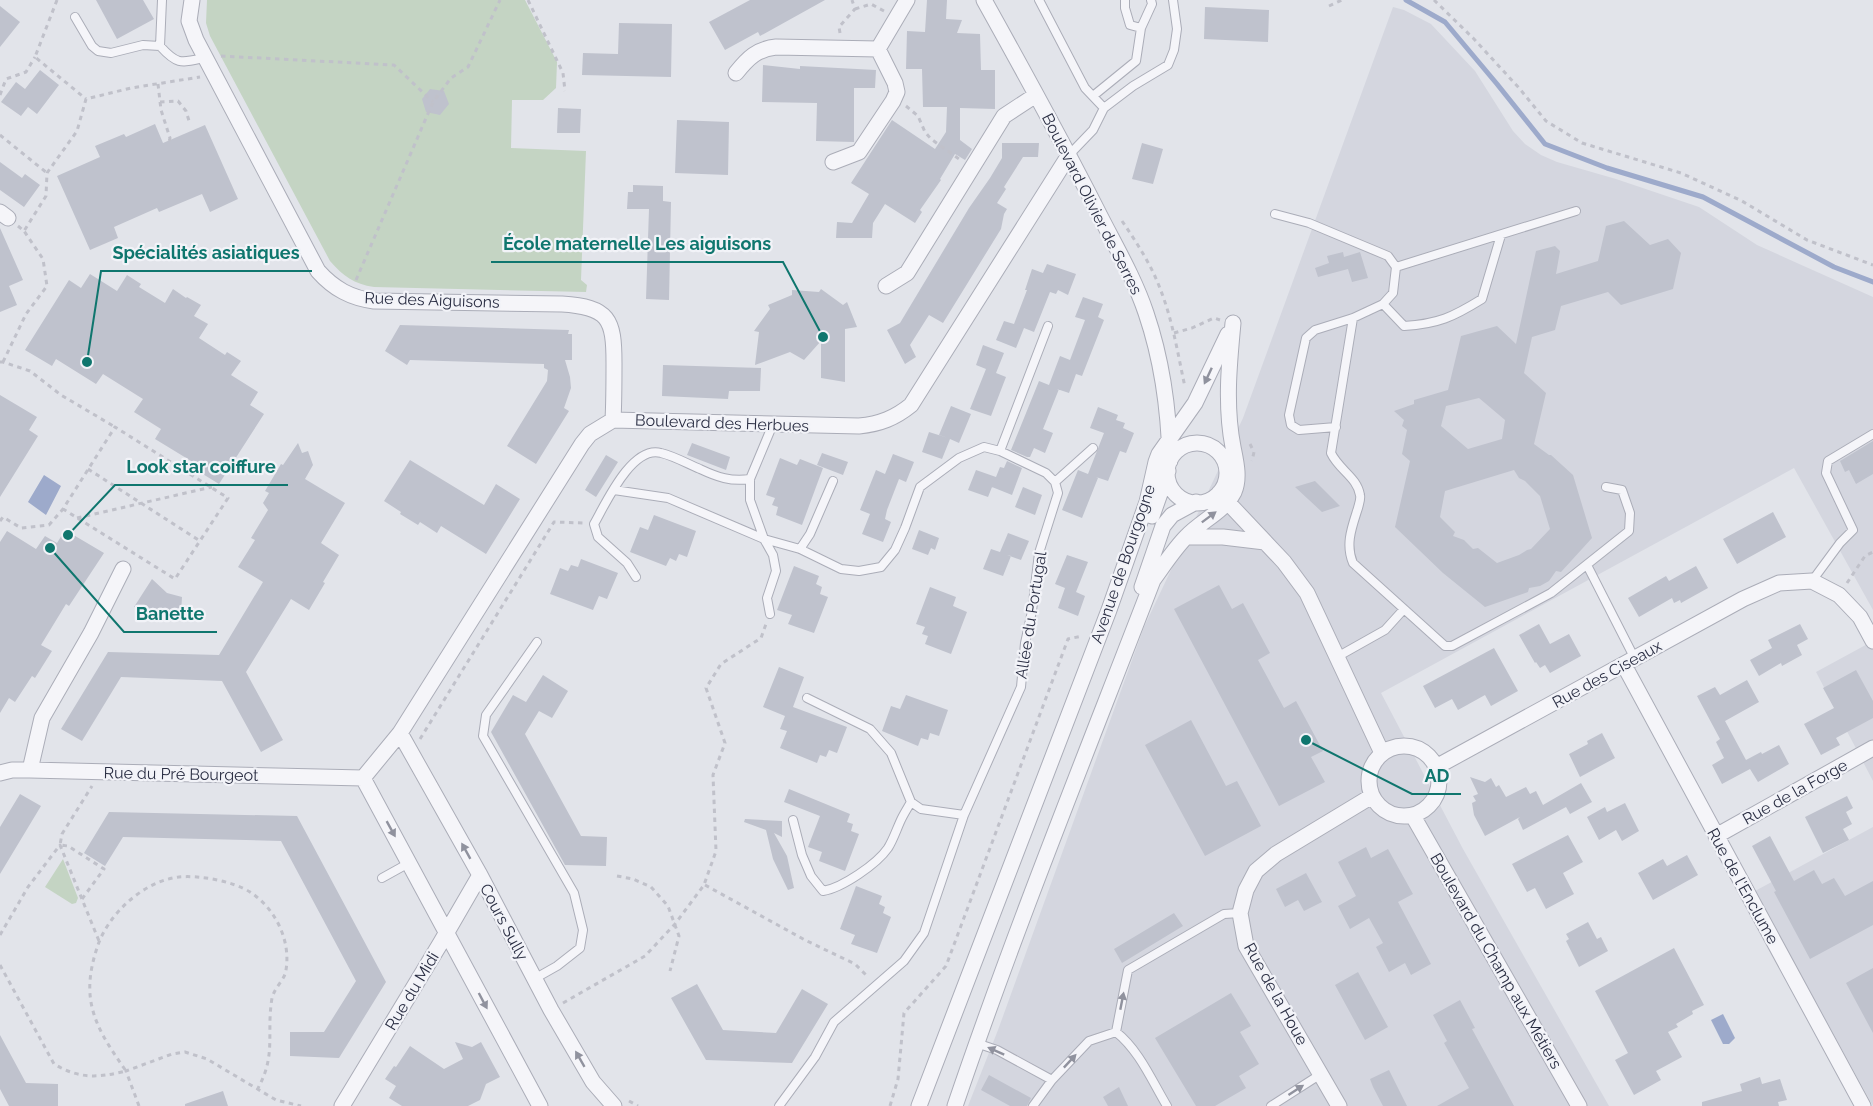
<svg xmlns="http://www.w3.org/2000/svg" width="1873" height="1106" font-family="Raleway,sans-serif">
<rect width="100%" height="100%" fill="#e2e4ea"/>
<path fill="#d4d6df" d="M1393,7l11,3 27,14 44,47 38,60 12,13 16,11 16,7 59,17 83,28 58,38 116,52v313l-79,-142 -413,225 82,156 146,257h-641l30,-76 146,-403 99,-209z
M1873,641v140l-57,-109z
M1873,827v279l-118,-215z"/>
<path fill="#c4d4c3" d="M207,0h318l32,62 -1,26 -13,12h-31l-1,48 75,3 -5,129 6,5 -1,7 -212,-5c-20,-3 -31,-11 -44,-26l-120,-225 -4,-13z
M63,859l15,39 -2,5 -4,1 -27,-17z"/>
<path fill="#9daacb" d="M44,475l17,11 -15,29 -18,-13z
M1723,1014l12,24 -6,6h-6l-12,-24z"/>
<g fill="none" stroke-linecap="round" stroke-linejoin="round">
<path stroke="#9daacb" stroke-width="5" d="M1406,0l39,22 52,62 48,60 62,24 96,29 131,70 39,15"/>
</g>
<path fill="#bfc2cd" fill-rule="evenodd" d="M96,0h47l11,19 -37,20z
M750,0h75l-65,36 -2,-4 -33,18 -16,-28z
M927,0h20l-1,19 16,1 -5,13 23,1 1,36h14v39l-35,-1v32l12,9 -7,11 -10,-6 -15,25 1,1 -21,30 2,2 -7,11 -30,-19 -12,19 -1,15h-36l1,-16 15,1 17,-29 -18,-11 41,-63 43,29 11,-17 1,-25h-24l-1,-38h-16l1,-38 18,1z
M0,6l20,16 -20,25z
M1205,7l64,3 -1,32 -64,-3z
M619,23l53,1 -1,53 -89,-2 1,-22 35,1z
M763,65l37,4v-3l76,4 -1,18h-21v54l-38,-1 1,-38 -55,-1z
M40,70l19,15 -22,29 -9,-7 -7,9 -20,-14 15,-20 9,7z
M430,89l14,2 5,13 -9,11 -14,-3 -4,-13z
M558,108l23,1 -1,24h-23z
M677,120l52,2 -1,53 -53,-2z
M155,124l8,19 42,-18 33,74 -28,13 -8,-18 -43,18 -2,-4 -43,19 4,11 -28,12 -33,-74 43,-19 -5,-11 29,-12 2,3z
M1002,143h37l-1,14h-15l-19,30 2,2 -9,14 10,6 -3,5 -3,15 -58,94 -14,-8 -19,30 6,12 -11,7 -18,-34 13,-7 69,-115 21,-30 12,-20z
M1142,143l21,6 -10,35 -21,-5z
M0,162l22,16 3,-4 15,11 -16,22 -24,-17z
M633,185l30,1v15l8,1 -2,98 -23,-1 3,-90h-22l1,-17h5z
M1624,221l26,24 18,-6 13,14 -8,36 -52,16 -13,-13 -47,14 -6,24 -23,7 -8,36 22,20 -12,51 15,11h2l22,20 19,63 -31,34 -5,-1 -7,10 -9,5 -11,2 -1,4 -43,15 -42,-34 -48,-46 15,-66 -8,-7 5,-24 -5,-4 2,-6 -10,-9 20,-7v-4l34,-10 13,-54 36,-10 19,18 20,-93 19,-5 5,5 -4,23 42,-13 8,-35zM1479,398l26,22 -3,19 -34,10 -27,-23 5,-20zM1514,470l5,8 6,3 15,15 10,33 -19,20 -4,1 -8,5 -22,8 -19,-15 -5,1 -9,-9 -11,-4 2,-4 -15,-15 5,-26z
M0,228l23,52 -14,6 8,19 -17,7z
M1343,252l1,5 16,-5 8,26 -16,4 -4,-13 -30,8 -3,-9 14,-5 -2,-7z
M1047,264l29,10 -8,21 -10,-5 -2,4 -6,-2 -16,40 -10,-4 -8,20 -20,-8 8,-19 10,3 13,-34h-2l7,-21 11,4z
M90,274l27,17 10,-16 14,9 -2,3 26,16 8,-14 13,9 1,-1 14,8 -7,11 14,8 -9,14 26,17 2,-3 14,9 -10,14 27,17 -8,13 14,9 -45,70 -26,-16 3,-4 -41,-25 6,-10 -27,-17 9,-13 -40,-25 -7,10 -40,-25 -4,7 -27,-16 44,-70 12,8z
M821,289l22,16 4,-3 10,25 -12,2v53l-24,-4v-37l-17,19 -14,-8 -35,13 4,-33 -5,-1 16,-22 -2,-4 24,-10v-5l27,2z
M1083,297l20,7 -5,13 6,3 -22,56 -6,-2 -7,19 -12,-4h2l-16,40 10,4 -8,20 -11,-5 -4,9h-3l-16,-7 28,-69 10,4 11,-29 10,4 15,-40 -10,-3z
M400,325l169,5 -1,4h4v26h-7l5,17 1,11 -7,20 5,3 -33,53 -29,-18 40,-65 1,-11 -4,-2v-4l-134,-4 -3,5 -22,-14z
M983,345l21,8 -8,20 10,4 -15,39 -21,-7 16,-40 -10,-4z
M663,365l98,3 -1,23h-31l-1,8 -66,-3z
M0,395l37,22 -8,13 9,6 -38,61z
M951,406l20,8 -12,29 -9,-4 -8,20 -20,-7 7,-20 19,6 -9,-3z
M1098,407l20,8 -2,5 9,3 -2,5 11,5 -8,20 -6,-2 -12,30 -12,-4 2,1 -16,40 -20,-8 16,-40 10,4 16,-41 -14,-5z
M1873,441v33l-17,10 -7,-14 -4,2 -5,-11z
M298,443l4,10 6,-2 5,14 -8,14 40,24 -24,40 18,12 -16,27 2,1 -16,27 -18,-11 -45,73 37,68 -22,12 -39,-71 -101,-4 -39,64 -21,-12 47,-77 111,3 44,-73 -25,-15 17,-27 -4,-2 17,-28 -5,-7 6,-10 -4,-2 16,-27 2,1z
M692,443l38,14 -4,13 -39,-15z
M822,453l26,9 -5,13 -26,-10z
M893,454l21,8 -8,20 -7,-3 -12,31 -2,9 6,3 -8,20 -21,-8 8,-20 -10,-4 16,-40 9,4z
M606,455l12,7 -22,35 -11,-7z
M780,458l17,7 3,-6 23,9 -21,57 -26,-10 2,-8 -6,-2 3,-7 -9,-3z
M410,460l74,45 12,-21 24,15 -34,55 -45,-28 -4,7 -17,-11 -2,3 -18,-11 1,-2 -17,-11z
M1007,461l15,7 -10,27 -20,-8 8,-20 4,1z
M976,470l20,7 -8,20 -20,-7z
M1315,481l25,25 -18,6 -27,-25z
M1023,487l19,8 -7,20 -20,-8z
M1773,512l13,25 -49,27 -14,-25z
M654,515l42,16 -9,26 -8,-3 -3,7 -6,-3 -4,8 -36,-14 10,-25 8,3z
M65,530l39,23 -35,53 -3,-2 -25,41 11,6 -17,27 -3,-2 -17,26 -6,-4 -9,15v-171l7,-11 29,18 9,-13 12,7z
M919,530l20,8 -4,12 -4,-2 -3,7 -16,-6z
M1008,533l21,8 -8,19 -14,-5 4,1 -8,20 -20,-7 8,-20 9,3z
M1067,555l21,7 -12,30 9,4 -7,20 -20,-8 7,-20 -10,-4z
M581,559l37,14 -11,26 -8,-3 -6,14 -43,-16 10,-26 8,3 3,-6 7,2z
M794,566l25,10 -3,8 6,3 -2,7 8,3 -14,36 -26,-9 4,-9 -15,-5z
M1696,566l12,22 -27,15 -1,-3 -6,3 -2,-5 -33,19 -11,-19 38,-22 3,5z
M152,579l15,14 15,4 -1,16h-21l-26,-6z
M1219,585l13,24 11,-6 27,50 -12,7 26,48 12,-7 27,50 -12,6 14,25 -46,24 -105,-197z
M930,587l26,10 -3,9 14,6 -16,42 -26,-10 3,-8 -6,-2 3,-7 -9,-3z
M1539,624l11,20 19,-10 12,22 -31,17 -5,-8 -5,3 -4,-6 -1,1 -16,-28z
M1800,624l8,15 -11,6 5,10 -20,11 -1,-3 -22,13 -9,-16 22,-12 -4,-8z
M1494,648l24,43 -27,15 -6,-11 -27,15 -6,-11 -17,9 -12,-22z
M779,667l25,10 -11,30 54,20 -10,26 -8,-3 -3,7 -6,-2 -3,8 -37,-15 7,-17 -7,-2 5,-13 -22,-9z
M1856,670l17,31v17l-37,20 4,7 -19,10 -17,-31 30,-16 -11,-20z
M543,675l25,16 -16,27 -13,-7 -14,23 56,102 26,1 -1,29 -41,-1 -74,-133 22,-37 13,7z
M1747,680l12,22 -34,19 21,39 15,-8 1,2 17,-9 10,19 -31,18 -8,-13 -28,15 -10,-19 12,-7 -8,-16 4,-3 -23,-43 18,-9 5,8z
M906,695l42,15 -9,26 -9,-3 -2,7 -7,-2 -3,8 -36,-15 9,-25 9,3z
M1191,720l35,66 11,-5 24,45 -56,30 -60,-111z
M1602,733l13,25 -35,19 -11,-23 19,-10 -1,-3z
M1470,777l15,5 6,-4 5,9 3,-2 7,12 20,-10 4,7 6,-3 7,14 38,-22 11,19 -22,12 -4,-7 -43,23 -5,-11 2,-2 -35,19 -11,-21 -2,-12 4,-2 -3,-5 5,-2z
M789,789l61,25 -3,8 6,2 -2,7 8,3 -14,37 -26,-10 3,-9 -14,-5 12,-31 -36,-14z
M20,794l21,12 -41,68v-47z
M1847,796l6,12 -7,4 6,12 -9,5 6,11 -26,13 -18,-36z
M1625,803l14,28 -17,10 -6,-11 -17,10 -12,-23 18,-10 2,5z
M109,812l188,4 89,166 -47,76 -49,-2v-24h34l32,-51 -75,-140 -158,-4 -18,29 -21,-13z
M745,819l37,2v16l-8,-4 13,23 7,32 -6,2 -15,-31 -7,-29 -22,-8z
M1568,835l15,27 -20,11 11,21 -28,15 -11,-21 -8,4 -15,-28z
M1770,836l24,45 20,-11 8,14 12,-6 11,18 28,-15v44l-63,34 -36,-67 2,-1 -24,-45z
M1366,847l5,11 17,-9 25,45 -15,8 33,62 -20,11 -6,-12 -16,9 -13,-25 7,-4 -14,-25 -19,11 -12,-23 18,-10 -18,-34z
M1687,855l11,20 -45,25 -15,-27 25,-14 4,7z
M1306,873l16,29 -18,9 -6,-11 -13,7 -9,-18z
M856,886l26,10 -3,8 6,3 -2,6 8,4 -14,36 -26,-9 4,-9 -15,-6z
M1174,913l9,13 -61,37 -8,-14z
M1588,922l9,17 4,-2 7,14 -29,16 -13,-26 3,-2 -3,-5z
M1674,948l30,57 -12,6 1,3 -17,10 2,3 -10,5 14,25 -26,14 5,9 -27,15 -19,-35 13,-7 -33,-62z
M1873,968v65l-27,-50z
M1358,972l30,55 -23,13 -30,-55z
M697,984l26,46 53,3 26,-44 26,15 -36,59 -86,-3 -35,-62z
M1231,993l20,33 -11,6 19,32 -20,12 7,12 -31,18h-19l-41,-68z
M1460,1000l15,28 -3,1 42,77h-77l32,-18 -25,-45 3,-2 -14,-26z
M0,1035l26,48 32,1v22h-49l-9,-17z
M455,1042l17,5 9,-5 19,35 -14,7 -6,16 -12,6h-66l-13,-8 7,-12 -11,-7 9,-13 2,1 14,-21 34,23 19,-10z
M1389,1070l18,36h-24l-10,-19 -3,-8z
M989,1075l42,23 -4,8h-17l-29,-16z
M1760,1077l2,7 18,-5 7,21 -9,2 1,4h-77v-4l40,-11 -2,-7z
M1119,1087l9,19h-20l-5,-9z
M223,1091l5,15h-43v-2z"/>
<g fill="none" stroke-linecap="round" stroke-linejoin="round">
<g stroke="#abadb8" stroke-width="10">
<path id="lane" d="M1039,0l46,88 19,20
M1125,0v8l5,17 11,3
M75,17l17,29 6,5 13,2 32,-8 17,1c17,19 21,17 44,12
M160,46l2,-46
M1093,96l43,-35 5,-33 11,-24 -1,-4
M1069,155l24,-25 11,-22 29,-22 35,-21 6,-15 3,-21 -4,-29
M1275,214l34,9 79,33 8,11 -3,26 -10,11 -30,14 -38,12 -9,8 -17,77 2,10 8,5 37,-3
M1396,267l180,-56
M1383,304l21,22c34,-2 49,-9 78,-27l19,-64
M1353,318l-22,135c8,17 26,24 29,42 1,4 -1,9 -2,13 -6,19 -13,36 -5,55l92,83h7l99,-53 78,-62 1,-18 -8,-23 -16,-3
M1000,451l48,-125
M750,479v21l14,39 9,16 3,16 -9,27 3,16
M1055,482l38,-34
M614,490l54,8 96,41 36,10 41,20 18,2 22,-4 14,-17 10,-22 15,-41 39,-29 25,-11 16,4 46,22 9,9 3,11 -19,60 -7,58 -7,32 -4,44 -57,128 -40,118 -20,28 -70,61 -19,35 -36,49
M800,549l10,-15 23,-53
M1587,565l48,94
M636,577l-9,-14 -29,-26 -4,-13c12,-21 38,-79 67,-71 13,3 27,11 39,16 17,8 31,13 50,10l23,-55
M1812,581l28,-38 13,-13 -27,-57 2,-12 45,-27
M1337,657l48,-27 19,-21
M807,698l63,31 21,24 20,49 10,7 43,6
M793,820l9,35 9,21 12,15c19,-3 54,-27 65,-43 5,-8 8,-17 12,-26 3,-7 7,-13 11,-20
M382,878l27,-15
M534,979l23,-13 23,-18 3,-18 -9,-37 -91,-157 3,-21 51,-73
M1116,1032l12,-62 96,-56 16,-1
M976,1043l21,7 55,30
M1033,1106l19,-26 37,-39 27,-9c23,18 36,49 51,74
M1271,1106l50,-32"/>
</g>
<g stroke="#abadb8" stroke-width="17">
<path id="street" d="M192,0l-3,21 7,19 122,231c16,18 33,27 56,30l188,3c47,3 52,15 52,59 0,19 0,38 -1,57
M984,0c39,70 77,139 113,210 17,34 37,67 49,103 16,47 23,99 24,148
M736,73c12,-15 21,-24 40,-26l102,2 29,-49
M833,162l26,-10 34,-51 4,-9 -2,-9 -17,-34
M0,212l8,6
M886,286l21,-13 97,-157 32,-21
M1167 473a30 30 0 1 1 60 0a30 30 0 1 1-60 0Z
M1219,493l65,69 23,31 75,160
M1152,516l16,-45
M1186,537h37l42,5
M1142,587l21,-61 9,-11 24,-13
M1624,665l239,441
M400,733l80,142 71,135 42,72 21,24
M1369 781a35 35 0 1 1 70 0a35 35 0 1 1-70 0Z
M1436,767l307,-168 36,-16 33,-2 27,14 21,22 13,24
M30,770l12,-52 49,-85 32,-64
M0,773l12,-3h18l333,8
M363,778l37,-45 182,-289 8,-10 23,-14 246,6c21,-2 36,-8 52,-21l158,-250
M363,778l177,328
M1413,816l166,290
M1716,836l157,-88
M342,1106l98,-162 40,-69
M919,1106l190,-496 38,-108 9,-40 3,-8 36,-51 33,-69
M955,1106c60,-177 131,-352 198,-526 11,-15 21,-31 34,-44 14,-15 38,-25 47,-44 6,-14 2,-30 -1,-45 -8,-41 -4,-82 0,-124
M1339,1106l-93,-160 -6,-33 6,-23 10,-19 20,-17 96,-58"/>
</g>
<path stroke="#c0c1ca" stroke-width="3" stroke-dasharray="4.5 4.5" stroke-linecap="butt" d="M57,0l-22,57 51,42
M528,0l35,73 2,18
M1434,0l40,39 45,49 27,33 36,22 99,30 61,28 65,39 66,25
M1329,6l13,-6
M855,9l16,-5 13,7
M840,33l-1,-6 16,-18 -3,-9
M221,56l173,9 39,37
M158,84l3,26 9,28 -1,4
M0,95l6,-16 20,-7 9,-15
M160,102l18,-1 8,10 4,13
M906,106l12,10 7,16 6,7 28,20
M0,135l47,38
M1122,221c15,22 30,45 39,70 12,31 17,64 24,96
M18,226l6,5 22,-35 1,-23 30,-42 9,-32 45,-11 69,-11
M356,280l77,-178 18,-24 17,-11 32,-67
M1174,333l18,-5 22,-10 6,2
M0,362h3l27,9 31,24 54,32
M3,362l23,-48 21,-28 -4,-27 -19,-28
M1250,444l4,8 -2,9
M88,469l112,72
M77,518l135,-31
M0,521l3,-4 18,11 28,-3 14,-16 52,-82 113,71 -53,81 -112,-70
M1847,583l18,-27 8,-4
M420,739l134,-217 29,1
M617,876l16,3 18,8 17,19 11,30 -9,35
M705,885l100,55 50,24 13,13
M82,899l22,-30 -36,-23 -8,-1 2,-11 30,-48
M0,935l28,-48 32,-42 39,96
M0,965l54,99c25,15 44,14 72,7 -13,-19 -27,-38 -33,-60 -6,-21 -3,-42 4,-63 10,-33 46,-67 82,-71 20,-2 54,4 71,15 25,16 41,48 36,78 -1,10 -11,16 -14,28 -6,36 5,57 -15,92
M563,1003l82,-47 30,-32 29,-39 12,-34 -3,-76 12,-32 -19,-55 15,-24 40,-26 5,-14
M629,1101l9,5
M139,1106l-13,-35 46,-17 13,-2 22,7 69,41 25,6
M890,1106l8,-27 6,-66 42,-47 122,-327 14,-3"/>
<use href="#lane" stroke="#f5f5f9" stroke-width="8"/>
<use href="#street" stroke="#f5f5f9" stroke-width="15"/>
</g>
<defs><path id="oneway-solid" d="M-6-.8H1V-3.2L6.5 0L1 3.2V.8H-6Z" transform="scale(1.5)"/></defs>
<g fill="#90929e">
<use href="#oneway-solid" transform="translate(1208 376) rotate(115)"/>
<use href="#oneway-solid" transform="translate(1209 517) rotate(-37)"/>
<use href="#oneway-solid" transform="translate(391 829) rotate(61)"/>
<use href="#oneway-solid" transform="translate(466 851) rotate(-119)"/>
<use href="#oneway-solid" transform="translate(483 1001) rotate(62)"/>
<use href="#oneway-solid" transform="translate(1122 1001) rotate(-79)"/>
<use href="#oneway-solid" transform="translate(996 1051) rotate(-156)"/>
<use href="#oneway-solid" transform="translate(580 1059) rotate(-120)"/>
<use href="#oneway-solid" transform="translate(1070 1061) rotate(-47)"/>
<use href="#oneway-solid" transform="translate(1296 1090) rotate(-33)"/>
</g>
<g text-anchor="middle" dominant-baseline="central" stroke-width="4.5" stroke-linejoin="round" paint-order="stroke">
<g font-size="16" fill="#2a2e43" stroke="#f2f3f8">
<text transform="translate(1092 204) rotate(63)">Boulevard Olivier de Serres</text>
<text transform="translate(432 300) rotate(2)">Rue des Aiguisons</text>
<text transform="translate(722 423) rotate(2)">Boulevard des Herbues</text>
<text transform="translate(1123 564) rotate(-71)">Avenue de Bourgogne</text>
<text transform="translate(1031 615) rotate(-81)">Allée du Portugal</text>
<text transform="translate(1607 674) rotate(-29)">Rue des Ciseaux</text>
<text transform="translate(181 774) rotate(1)">Rue du Pré Bourgeot</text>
<text transform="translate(1795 792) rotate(-29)">Rue de la Forge</text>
<text transform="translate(1743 886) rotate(61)">Rue de l'Enclume</text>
<text transform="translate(504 922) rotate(62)">Cours Sully</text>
<text transform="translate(1496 961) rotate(60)">Boulevard du Champ aux Métiers</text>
<text transform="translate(412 991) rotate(-59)">Rue du Midi</text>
<text transform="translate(1276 994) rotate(61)">Rue de la Houe</text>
</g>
</g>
<path fill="none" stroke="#0f766e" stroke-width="2" d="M823 337L783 262H491M87 362L101 271H312M68 535L115 485H288M50 548L124 632H217M1306 740L1412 794H1461"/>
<g fill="#0f766e" stroke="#f2f3f8" stroke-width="2">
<circle cx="823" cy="337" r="6"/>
<circle cx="87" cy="362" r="6"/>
<circle cx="68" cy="535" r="6"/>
<circle cx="50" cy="548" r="6"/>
<circle cx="1306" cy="740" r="6"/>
</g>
<g font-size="18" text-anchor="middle" font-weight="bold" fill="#0f766e" stroke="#f2f3f8" stroke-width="4.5" stroke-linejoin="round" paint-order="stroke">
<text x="637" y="250">École maternelle Les aiguisons</text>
<text x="206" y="259">Spécialités asiatiques</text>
<text x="201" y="473">Look star coiffure</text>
<text x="170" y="620">Banette</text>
<text x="1437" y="782">AD</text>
</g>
</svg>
